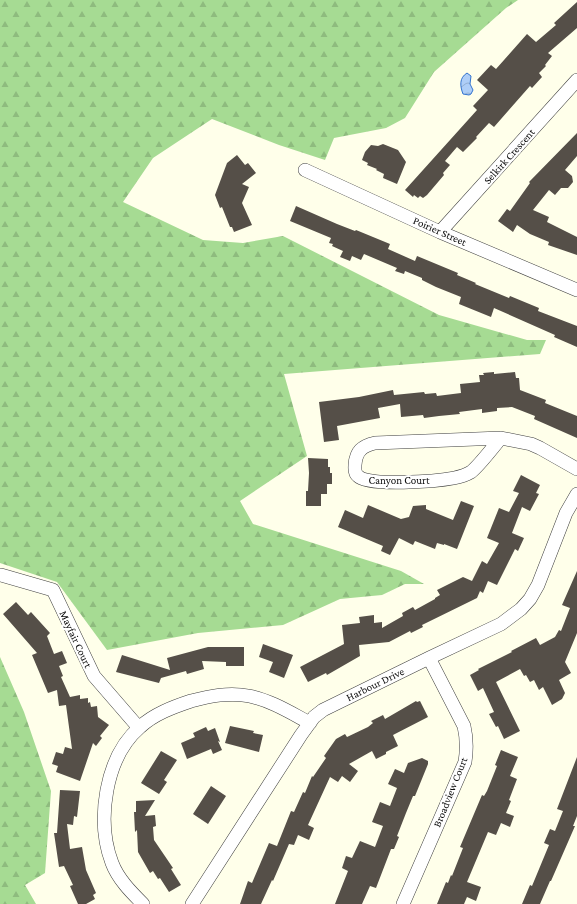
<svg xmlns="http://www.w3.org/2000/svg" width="577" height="904" font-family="'Crimson Pro',serif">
<defs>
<pattern id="forest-firs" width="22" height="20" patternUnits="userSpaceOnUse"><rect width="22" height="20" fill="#a6db93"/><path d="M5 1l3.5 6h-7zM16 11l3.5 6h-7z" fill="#8ebb7e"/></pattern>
<pattern id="water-waves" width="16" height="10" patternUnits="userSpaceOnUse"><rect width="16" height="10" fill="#aecef7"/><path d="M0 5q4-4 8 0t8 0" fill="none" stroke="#94b0d3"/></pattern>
</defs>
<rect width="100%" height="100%" fill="#ffffea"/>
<path fill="url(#forest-firs)" d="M0,0h518l-12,8 -72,64 -29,46 -19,10 -52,10 -9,22 -46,-15 -67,-26 -59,39 -30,44 80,38 40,3 40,-7 156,79 88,25h19l-6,14 -256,20 23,82 -67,45 13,23 148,47 23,13h-19l-23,11 -42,4 -57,26 -85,8 -91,17 -50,-68 -57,-19z
M0,657l24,55 27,79 -6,82 -20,12 11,19h-36z"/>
<path fill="url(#water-waves)" stroke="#3374d0" d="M467,73l4,3 -1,8 3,6 -2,4 -2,1 -6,-1c-3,-8 -4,-16 4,-21z"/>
<path fill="#554f48" d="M577,2v26l-29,25 4,3 -7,9 1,1 -7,7 3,4 -10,11 -2,-2 -36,41 -5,-4 -13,14 1,1 -14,14 -6,-5 -12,14 5,4 -7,8 1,2 -17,20 -4,3 -3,-2 -2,2 -4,-3 -1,2 -8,-7 72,-80 -4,-4 15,-16 -11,-10 14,-15 5,4 31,-35 9,8 20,-17 -2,-2z
M577,133v23l-12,14 7,6 1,6 -5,6h-7l-6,7 -6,-5 -16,20 16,7 -2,5 30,15v18l-29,-10 1,-3 -19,-8 -13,-9 -4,7 -15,-11 9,-12 3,2 20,-28 -1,-1z
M383,144l15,6 8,12 -9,22 -14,-6 1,-4 -8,-4 1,-1 -10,-4 1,-2 -6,-3 3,-8 6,-7 7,1z
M237,155l8,10 3,-2 8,10 -14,11 7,3 -7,16 10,22 -18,7 -2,-5h-2l-8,-20 -2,1 -5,-13 12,-32z
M296,206l41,18 18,7 1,-1 34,14 -2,5 27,12 2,-5 41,17 -1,2 19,8 -1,1 34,14 1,-2 29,12 -1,3 39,15v21l-23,-10 1,-2 -61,-27 -3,9 -32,-13 2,-7 -25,-10 -14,-7v-2l-17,-7 -1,3 -9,-3 2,-3 -33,-14 -3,6 -9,-4 -2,5 -10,-4 3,-6 -11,-5 1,-2 -4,-1 2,-5 -41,-17z
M494,372v2l21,-2 1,6h3l1,12 26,10 -1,3 32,13v22l-43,-19 1,-3 -23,-9 -15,1v3l-15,2v-4l-23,3 1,2 -21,2 -15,2 -1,-3 -22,2 -1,-13 -22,4 2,10 -43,8 2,14 -15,2 -5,-40 40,-5 34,-7 1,5 30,-3 1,2 11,-1 1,3 24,-3 -1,-9 20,-2 -1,-7h5l-1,-2z
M308,458l20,1v8h2v6h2v11h-5v10h-6v12h-15v-15h2l1,-18z
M521,475l19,10 -4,8 3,1 -9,17 -8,-4 -10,26 12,5 -6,13 -3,-2 -18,36 -9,-4 -5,12 -3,-2 -3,7 -55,27 1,2 -12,6 -1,-2 -21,11 -30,3 1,11 -33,19 -1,-2 -18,9 -8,-15 44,-23 -2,-19 18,-2 -1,-6 15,-2v8l8,-1v6l21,-12 -1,-3 11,-6 2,3 20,-11v-1l5,-3 -3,-5 26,-13 9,4 10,-20 5,3 12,-21 -12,-5 12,-30 10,4 10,-19 -6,-2z
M461,501l13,5 -17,43 -13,-5v1l-7,-2 -2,6 -20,-8 -2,4 -14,-7 -9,17 -9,-4 2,-5 -45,-19 7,-17 18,8 5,-13 33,14 8,-2 4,-11 13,-1v4l27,11z
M577,571v62l-12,29 6,11 -12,7 6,13 -3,6 -10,6 -9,-18 -4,3 -5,-10 -4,2 -4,-7 -2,1 -4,-7 -24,13 24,49 -16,8 -6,-13 -2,1 -7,-13 5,-2 -11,-24 -5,3 -8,-16 9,-5 -1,-1 34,-17 -1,-1 25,-13 4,7 15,-8 4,-7 2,1 9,-23 -8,-3z
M16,602l12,13 3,-3 19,21 -3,3 7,18 8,-3 5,12 -8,3 4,10 -2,1 9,20 10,-2v4l8,-1v5l2,-1 1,5 6,-1 1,11 11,8 -9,11 2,2 -6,8 -3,-3 -13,38 -24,-9 2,-6 -6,-2 4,-12 7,2 2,-7 7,2 -6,-44 -7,1 -2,-16 -9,3 -16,-38 5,-2 -34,-39z
M263,644l30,11 -9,23 -15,-6 4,-10 -14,-5z
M208,647h36v19h-18v-4l-24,-1 2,8 -17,5 -1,-3 -25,7 -2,5 -43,-11 6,-17 48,15 -3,-12z
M416,701l1,1 3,-1 8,16 -35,18 5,11 -12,6v2l-10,5 -4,-8 -23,13 9,7 -8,11 -8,-6 -4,6 -8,-5 -22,48 6,3 -5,12 -11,-5 -4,10 -5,-1 -16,37 -1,-1 -11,24h-21l8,-23 4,2 17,-40 8,3 14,-35 3,1 9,-20 2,1 7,-17 1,1 13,-19 -2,-2 12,-17 9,-5 2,3 21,-10 5,-4 -2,-2 12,-6 2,4z
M230,726l24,5 -1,2 10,2 -4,17 -34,-9z
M206,727l2,4 7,-3 5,14 -2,-1 4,9 -9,4 -2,-5 -24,10 -6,-16 14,-6 -2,-4z
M501,750l17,7 -8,19 7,3 -8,21 2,1 -5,12 8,3 -4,11 -9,-4 -5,12 -8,-3 -21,50 14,5 -5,14 -9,-4 -3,7h-27l9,-22 2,1 3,-8 1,1 11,-28 -3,-1 22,-52 2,1 3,-5 10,-25 -2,-1z
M161,751l16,9 -13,20 3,2 -8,12 -18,-11z
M577,757v59l-4,10h2l-24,55h-1l-10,23h-18l8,-19 2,1 17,-41 -5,-2 6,-14 5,2 8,-20 -6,-2z
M422,758l6,3v3l-13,32h-2l-7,17 -9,23 2,1 -5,12h-3l-15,39 -6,-2 -8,18h-27l13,-33 -6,-3 4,-12 6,2 8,-17 15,6 8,-21 -11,-4 8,-20 10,4 7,-18 -9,-4 7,-15 9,4 4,-10z
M211,786l15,10 -18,28 -15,-10z
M60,790l20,1 -3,26 -3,-1 -1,9 -6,-1 3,25 12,-2 4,23 10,23 -3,2 2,4 -9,5h-8l-8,-18 3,-1 -9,-19 -5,1 -5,-34h3z
M155,800l-10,16 10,-1 1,11 -3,1 1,13 19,28 -2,1 10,16 -12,7 -9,-14 -2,1 -5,-8 -3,2 -12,-21 -1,-22 -2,2 -1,-20h2v-11z"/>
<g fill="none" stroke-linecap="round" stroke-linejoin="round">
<g stroke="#3f3f3f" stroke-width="14">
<path id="minor" d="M305,170l135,62 137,58
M440,232l137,-152
M501,438c-7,8 -22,28 -30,34 -5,3 -12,5 -17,6 -16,3 -86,9 -96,-2 -4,-3 -3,-7 -3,-11 1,-14 7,-19 20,-22l126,-5 30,6 9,4 37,21
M1,575l52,15 41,86 45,52
M143,904c-12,-12 -25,-25 -31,-41 -16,-42 -7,-106 28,-136 14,-13 33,-20 51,-26 19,-5 38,-9 58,-5 21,4 42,17 61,27
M192,904l109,-169 13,-18 9,-7 106,-52 72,-34 20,-15 9,-10 8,-14 28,-72 11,-19
M403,904l62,-142c2,-13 2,-23 -1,-36l-35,-68"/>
</g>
<use href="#minor" stroke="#fff" stroke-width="13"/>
</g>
<g text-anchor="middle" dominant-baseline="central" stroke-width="4" stroke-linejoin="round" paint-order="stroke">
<g font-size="11" fill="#0c0c0c" stroke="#fff">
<text transform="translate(509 156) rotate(-48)">Selkirk Crescent</text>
<text transform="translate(440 231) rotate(24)">Poirier Street</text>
<text x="399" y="480">Canyon Court</text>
<text transform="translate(76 639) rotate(65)">Mayfair Court</text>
<text transform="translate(375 684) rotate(-26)">Harbour Drive</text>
<text transform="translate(450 792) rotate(-68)">Broadview Court</text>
</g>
</g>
</svg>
